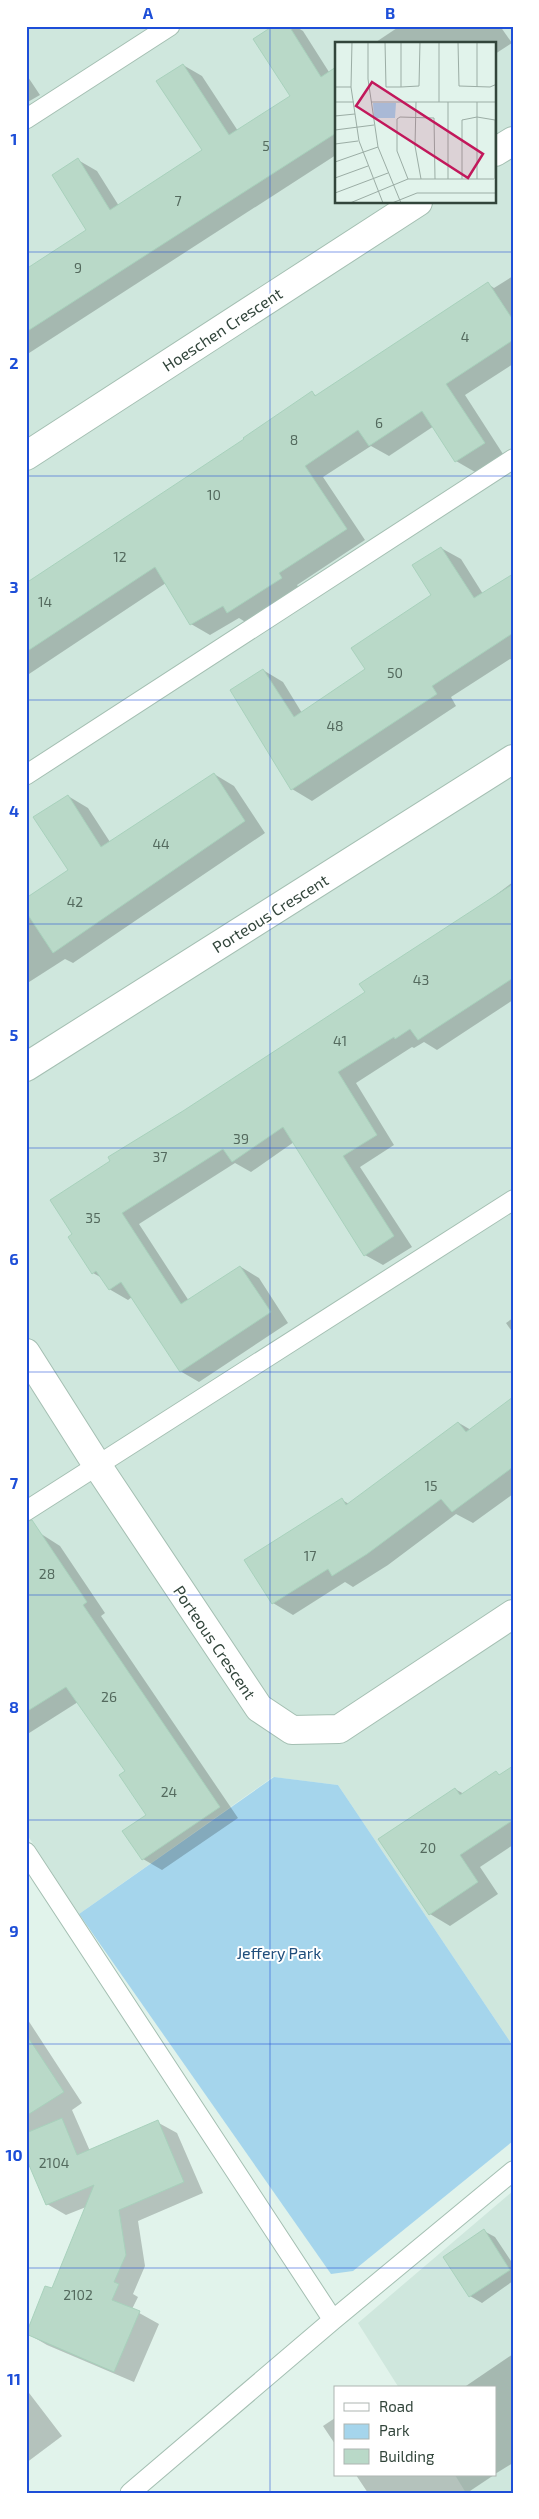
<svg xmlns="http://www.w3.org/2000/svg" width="539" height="2519" font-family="'Exo 2',sans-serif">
<rect width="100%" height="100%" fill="#e1f3eb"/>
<path fill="#cfe7dd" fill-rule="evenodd" d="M26,26h487v2020l-175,-261 -65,-8 -194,137 -53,-81zM336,44h159v158h-159z
M513,2191v302h-47l-11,-18h40v-87h-96l-41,-65z"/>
<path fill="#a5d5ec" d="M274,1777l64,8 175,261v95l-160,130 -22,3 -252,-360z"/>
<path fill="#0003" d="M275,26h20l8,5 26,41 7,-4v87l-310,200v-85l62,-39 -10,-71 19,11 22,35 85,-55 -21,-86 19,11 36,55 54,-35z
M400,26h100l12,17 -17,11v-10h-122z
M26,74l14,21 -14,8z
M513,276v88l-48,31 38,59 -28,18 -19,-11 -22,-35 -45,30 -18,-10 -48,31 42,63 -68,45 3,4 -53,34 -8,-5 -29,17 -19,-11 -25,-41 -140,93v-92l220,-144 66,-47 5,3 171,-112 6,4z
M441,548l20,11 22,35 30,-19v85l-3,-1 -59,38 5,9 -144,95 -20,-12 -60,-99 31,-20 20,12 19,31 65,-43 65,-75z
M214,774l20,12 31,47 -192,130 -8,-4 -39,25v-85l44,-28 -2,-75 20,12 22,34z
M513,882v118l-76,50 -13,-8 -10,6 -2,-1 -56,36 38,62 -34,22 52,80 -29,18 -18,-10 -71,-113 -43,30 -16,-9 -96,61 50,77 52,-34 18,11 29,45 -89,59 -19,-11 -48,-74 -4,3 -19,-11 -7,-11 -9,-5 -23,-36 114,-125 182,-119z
M513,1318v15l-7,-10z
M513,1398v96l-40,29 -17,-9 -68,51 -35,22 -8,-5 -52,33 -20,-12 69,-103 7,4 110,-81 12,7z
M26,1510l9,20 25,16 45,67 -4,3 137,202 -76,52 -19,-11 4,-44 -21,-44 -48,-69 -52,33z
M513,1768v77l-33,22 18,27 -48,32 -20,-12 25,-125 9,5 32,-21 5,3z
M26,2017l56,86 -10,7 18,41 67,-29 20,11 26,60 -65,28 7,45 -12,28 5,3 -6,12 27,15 -25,58 -87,-37 -19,-11 25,-44 33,-83 -20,8 -19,-11 -21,-49z
M484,2231l11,6 18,27v17l-31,22 -12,-7z
M513,2354v109l-18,11v-86h-32z
M26,2389l36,47 -36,27z
M335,2418v26l-12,-18z
M356,2475h138l-27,18h-99z"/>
<path fill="#b9d9c8" stroke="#a8d1bc" d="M273,26h16l32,51 15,-10v66l-310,199v-63l60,-39 -34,-55 26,-17 32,52 92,-60 -46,-69 27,-17 46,71 61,-39 -37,-57z
M488,282l25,38v20l-67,44 39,59 -30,19 -33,-51 -53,35 -11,-16 -53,36 42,63 -68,44 3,5 -55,35 -4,-7 -33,19 -35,-58 -129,85v-69l218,-144 -1,-1 69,-47 3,5z
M441,547l33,51 39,-24v59l-81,53 5,8 -146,96 -61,-100 33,-21 31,48 71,-48 -14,-21 80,-53 -19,-30z
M214,773l31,48 -192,132 -27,-41v-14l42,-28 -35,-53 35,-22 33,52z
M513,884v94l-95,62 -8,-11 -15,10 -1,-2 -56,35 39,63 -34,21 51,80 -30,20 -81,-129 -51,35 -9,-13 -101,64 59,91 59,-38 31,46 -91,60 -59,-90 -12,8 -13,-19 -4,3 -24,-37 4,-3 -22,-34 60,-39 -2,-4 75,-46 182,-119 -6,-8z
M513,1397v70l-61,45 -11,-13 -74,55 -35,22 -4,-7 -56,35 -28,-44 98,-62 4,7 112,-83 8,10z
M32,1520l55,82 -4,3 137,202 -78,53 -20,-29 24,-16 -27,-40 6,-4 -59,-84 -40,25v-190z
M513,1766v54l-53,35 18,27 -49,33 -51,-76 77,-51 5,7 36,-24 3,4z
M26,2034l38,58 -38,24z
M62,2118l15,37 81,-35 26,62 -65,28 7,45 -12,27 5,2 -7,16 28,11 -26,61 -88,-38 19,-48 7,2 42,-103 -48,20 -20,-47v-25z
M484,2229l26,41 -41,27 -26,-40z"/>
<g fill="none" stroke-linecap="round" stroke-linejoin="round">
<g stroke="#a4bfb2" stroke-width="21">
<path id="lane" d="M26,119l144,-93
M26,775l487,-316
M26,1511l487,-311
M26,1852l307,468
M130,2493l203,-173 180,-149"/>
</g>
<g stroke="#a4bfb2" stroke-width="30">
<path id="street" d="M495,152l18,-11
M26,456l392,-254
M26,1067l487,-308
M26,1353l71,112 162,243 33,22 47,-1 174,-115"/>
</g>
<use href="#lane" stroke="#fff" stroke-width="19"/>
<use href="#street" stroke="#fff" stroke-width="28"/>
</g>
<path fill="none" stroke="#1d4ed8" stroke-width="1" stroke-opacity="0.55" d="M270,26v2467M26,252h487M26,476h487M26,700h487M26,924h487M26,1148h487M26,1372h487M26,1595h487M26,1820h487M26,2044h487M26,2268h487"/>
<g text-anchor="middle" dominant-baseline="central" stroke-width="4" stroke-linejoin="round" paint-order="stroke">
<g font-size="14" fill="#546a5e">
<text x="266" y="145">5</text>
<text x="178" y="200">7</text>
<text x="78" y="267">9</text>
<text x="465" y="336">4</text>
<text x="379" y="422">6</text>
<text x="294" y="439">8</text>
<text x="214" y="494">10</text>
<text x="120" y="556">12</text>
<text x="45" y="601">14</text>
<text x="395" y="672">50</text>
<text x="335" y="725">48</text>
<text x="161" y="843">44</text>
<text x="75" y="901">42</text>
<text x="421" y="979">43</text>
<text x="340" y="1040">41</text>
<text x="241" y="1138">39</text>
<text x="160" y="1156">37</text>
<text x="93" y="1217">35</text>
<text x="431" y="1485">15</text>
<text x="310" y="1555">17</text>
<text x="47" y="1573">28</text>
<text x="109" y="1696">26</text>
<text x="169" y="1791">24</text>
<text x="428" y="1847">20</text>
<text x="54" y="2162">2104</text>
<text x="78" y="2294">2102</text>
</g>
<g font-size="16" fill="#32453b" stroke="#fff">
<text transform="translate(222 329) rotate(-33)">Hoeschen Crescent</text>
<text transform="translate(270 913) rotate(-32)">Porteous Crescent</text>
<text transform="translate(215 1642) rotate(56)">Porteous Crescent</text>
</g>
<g font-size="16" fill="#204e7c" stroke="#fff">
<text x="279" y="1952">Jeffery Park</text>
</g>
</g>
<g transform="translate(335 42)">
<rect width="161" height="161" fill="#e1f3eb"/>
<path d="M61,61l-1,15h-21l-1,-15z" fill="#a5d5ec"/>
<path fill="none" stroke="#9bada5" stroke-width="1" d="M0,0v45h16M17,0l-1,45 8,54 24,62M33,0v37l10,68 23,56M50,0l1,45h15l18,-1 1,-44M123,0l1,44 31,1 7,-3M142,0v45M66,45v-45M0,60h19M36,60h126M81,60l-1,44 6,33M104,60v-60M113,60v77M0,74l20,-2M0,88l39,-5M0,102l23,-3M0,120l43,-15M0,136l33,-12M73,137l-11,-28v-32l3,-2 34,1 1,61M127,137v-59l15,-3 18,3v59M142,137v-77M0,151l53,-20M15,161l58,-24h86M57,161l25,-10h80"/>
<path fill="#c2185b" fill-opacity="0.15" stroke="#c2185b" stroke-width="2.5" d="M37,40l111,72 -15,24 -112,-72z"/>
<rect width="161" height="161" fill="none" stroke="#32453b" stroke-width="2.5"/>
</g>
<rect width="539" height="2519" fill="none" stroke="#ffffff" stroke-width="55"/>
<rect x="334" y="2386" width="162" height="90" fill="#ffffff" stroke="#adb5b1"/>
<rect x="344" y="2403" width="25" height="8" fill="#ffffff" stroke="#adb5b1"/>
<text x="379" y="2412" font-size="15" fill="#32453b">Road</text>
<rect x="344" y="2424" width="25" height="15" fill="#a5d5ec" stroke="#adb5b1"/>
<text x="379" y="2436" font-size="15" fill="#32453b">Park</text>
<rect x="344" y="2449" width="25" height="15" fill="#b9d9c8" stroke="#adb5b1"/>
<text x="379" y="2462" font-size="15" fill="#32453b">Building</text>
<rect x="28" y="28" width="484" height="2464" fill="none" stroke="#1d4ed8" stroke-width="2"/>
<g font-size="16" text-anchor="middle" font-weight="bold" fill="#1d4ed8">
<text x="148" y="19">A</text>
<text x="390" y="19">B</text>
<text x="14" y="145">1</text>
<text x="14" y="369">2</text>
<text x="14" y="593">3</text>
<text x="14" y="817">4</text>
<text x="14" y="1041">5</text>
<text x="14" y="1265">6</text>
<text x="14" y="1489">7</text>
<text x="14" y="1713">8</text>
<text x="14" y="1937">9</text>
<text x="14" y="2161">10</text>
<text x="14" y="2385">11</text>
</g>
</svg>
